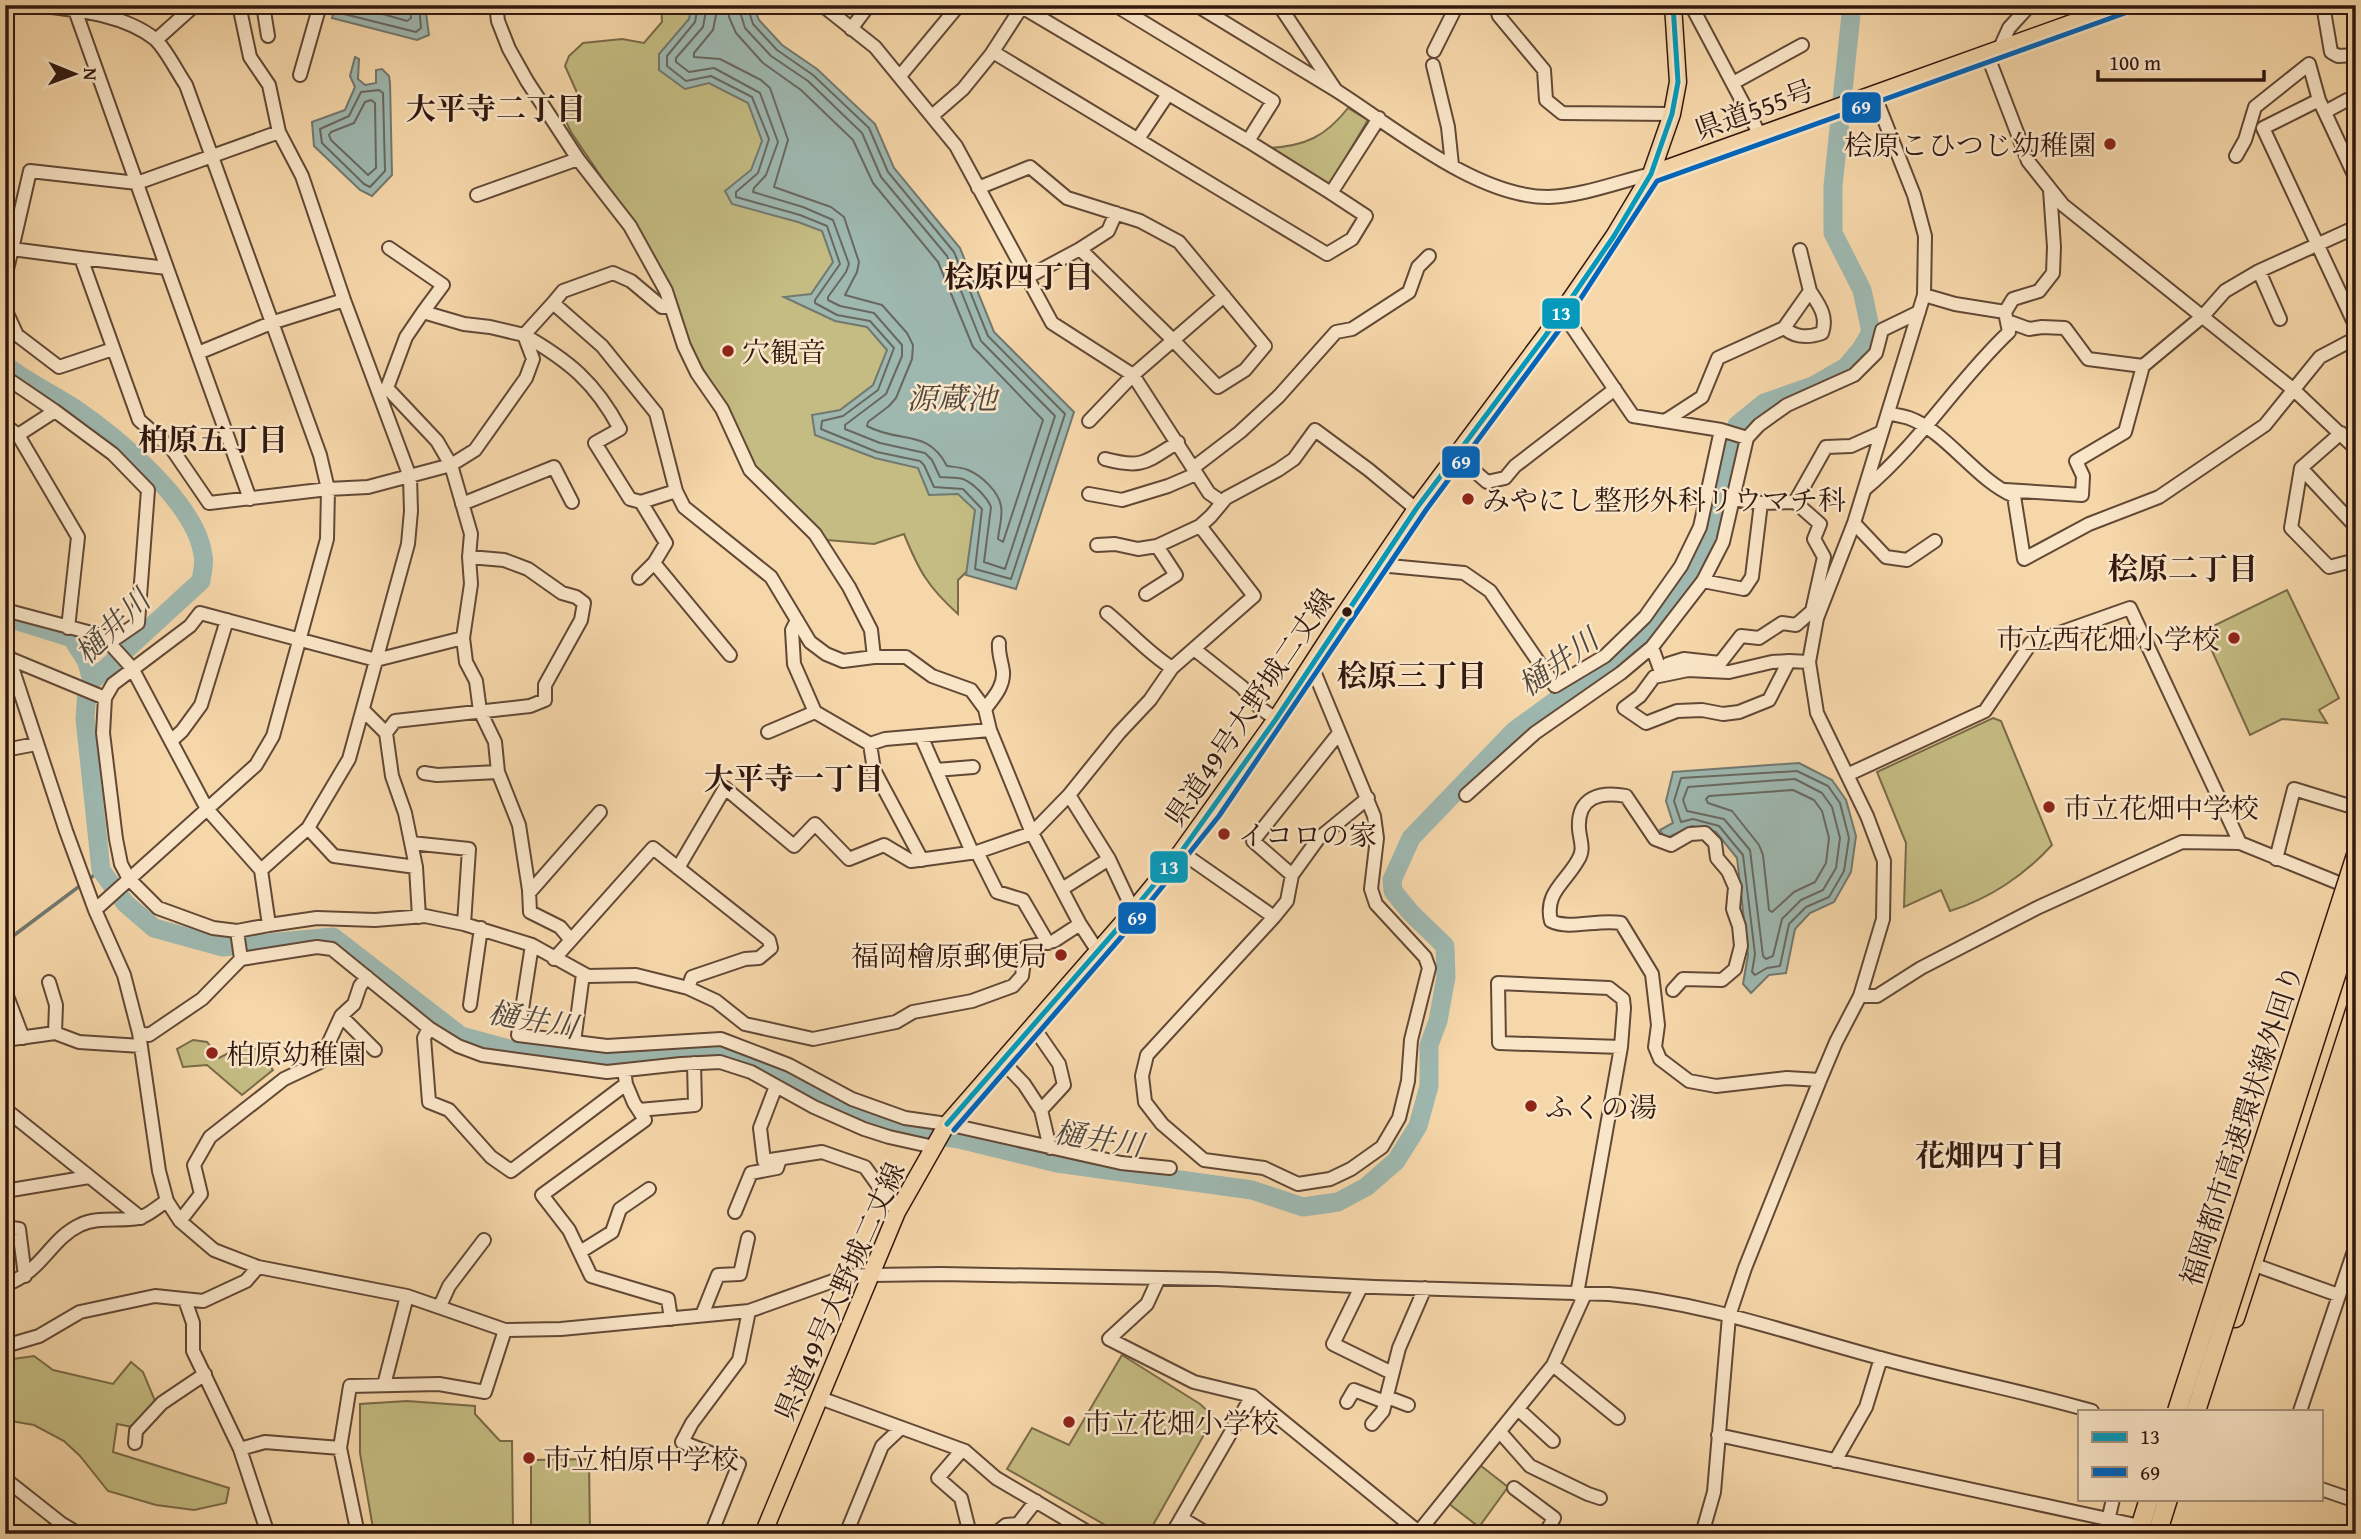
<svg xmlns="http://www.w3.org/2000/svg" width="2361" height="1539" font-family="'Gentium Book Plus','Noto Serif JP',serif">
<rect width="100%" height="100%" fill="#f6d7a9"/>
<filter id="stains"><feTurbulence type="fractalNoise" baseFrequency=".00286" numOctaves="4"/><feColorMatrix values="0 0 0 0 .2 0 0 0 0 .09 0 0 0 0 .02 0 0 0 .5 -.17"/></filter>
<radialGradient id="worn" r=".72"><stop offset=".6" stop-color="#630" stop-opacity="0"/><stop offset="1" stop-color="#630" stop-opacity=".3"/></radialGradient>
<path fill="#c4bc82" stroke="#7a6a48" stroke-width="2" d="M661,5h38l21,76 37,22 69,120 49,97 22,31 7,106 56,31 26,23 -10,52 -18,17v34c-30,-27 -39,-43 -54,-80l-30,10 -47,-4 -73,-72 -28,-61 -37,-61 -56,-122 -62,-92 -11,-23 18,-14 -13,-29 4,-10 14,-13 39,-4 22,4 18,-21z
M1348,108l20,12 -40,67 -59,-39c37,-2 57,-12 79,-40z
M2287,590l52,108 -20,12 8,13 -45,-4 -32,16 -47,-104z
M1993,718l8,3 51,124c-27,30 -63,54 -102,66l-9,-21 -37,17 2,-64 -29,-71z
M193,1040l14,2 12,16 27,-14 12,6 15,20 -31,25 -35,-30 -24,2 -6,-18z
M1122,1355l78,49 14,13 -66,117h-27l-114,-65 25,-41 37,17z
M34,1356l19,14 60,14 18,-22 12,10 15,36 -21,20 -20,-4 -4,28 116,36 -3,15 -32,7 -38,-5 -48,-14 -28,-35 -16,-15 -30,-16 -29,-5v-60z
M407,1401l68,5v8l25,27h12l1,93h-139l-14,-81v-49z
M589,1459l1,75h-63l4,-4v-70z
M1476,1462l32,25 -29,40 -35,-27z"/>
<path fill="#9eb8b0" stroke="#727870" stroke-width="2" d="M335,5h90l4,30 -12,5 -85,-22z
M692,5h61l6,15 23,25 35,24 58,55 19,44 66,80 34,84 80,80 -58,177 -50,-14 9,-65 -17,-16 -29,1 -11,-27 -43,-10 -60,-23 -3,-20 28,-5 33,-25 14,-35 -20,-23 -32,-6 -51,-24 27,-3 22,-32 -11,-31 -24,-9 -66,-18 -7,-13 26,-21 11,-29 -14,-38 -39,-20 -24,6 -26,-19v-16l30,-35z
M355,57l4,2 -1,20 7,6 11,-2v-13l6,-1 7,7 1,7 2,92 -20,21 -12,-6 -46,-44 -2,-24 33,-12 10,-23 -5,-11z
M1799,763l33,17 14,20 10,36 -5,36 -17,30 -24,11 -15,16 -9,44 -17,2 -18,18 -8,-9 5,-29 -11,-97 -21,-26 -24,-6 -27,13 -5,-9 13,-7 -7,-22 7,-29z"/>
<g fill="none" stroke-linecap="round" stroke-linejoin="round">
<path stroke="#686860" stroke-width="2" d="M342,5l2,9 72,18 5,-4 -2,-23
M351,5l56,16 4,-3 -1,-13
M698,5l-3,17 -28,34v10l19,15 25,-5 41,21 17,42 -11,34 -22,19v5l64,18 27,11 13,38 -25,36v3l22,12 33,6 24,27 -16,42 -35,26 -21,5 -1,8 56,23 43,9 4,4 10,22 29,2 19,20 -7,60 36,10 54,-165 -77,-78 -34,-84 -66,-80 -19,-44 -56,-53 -36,-25 -24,-26 -6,-19
M707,5l-4,22 -27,31v4l13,10 25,-4 46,25 18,49 -12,33 -12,13 -1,4 50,15 30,13 16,44 -3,8 -18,25v3l12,6 34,7 28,32v11l-16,38 -41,31v4l35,14 45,10 7,7 8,17c7,1 16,0 23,2 10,4 24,18 28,28l-7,55 21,7 50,-153 -74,-75 -34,-85 -66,-79 -19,-44 -54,-52 -37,-25 -26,-28 -7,-23
M718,5l-5,25 -19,23v4l26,2 41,21 9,8 18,52 -14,47 57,20 13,10 15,45 -2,10 -12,23 37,10 25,28 6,12 -1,14 -16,39 -7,8 -21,16 -1,4c33,18 60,2 80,40 7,1 14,1 21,4 13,5 31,22 33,36 2,10 -2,22 -3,33l5,3 40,-122 -70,-73 -35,-85 -65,-79 -20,-43 -52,-50 -38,-27 -27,-30 -7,-16 -1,-12
M379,90l4,3 2,78 -15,16 -6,-3 -42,-41 -2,-14 29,-13 12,-24z
M371,100l4,3 1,65 -8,7 -37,-35 -2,-5 2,-3 23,-9 11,-21z
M1797,771l31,15 12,17 9,35 -5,33 -15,26 -23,10 -17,17 -9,42 -13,2 -12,7 -3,-3 3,-18 -12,-99 -24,-29 -26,-7 -12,3 -7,-21 7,-23z
M1795,779l27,14 10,14 8,31 -4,30 -13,22 -22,10 -19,19 -9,37 -7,3 -3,-3 -13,-106 -26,-31 -37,-8 -4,-11 5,-13z
M1793,790l21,10 8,11 7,27 -3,25 -11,19 -21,10 -22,20 -3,-2 -6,-55 -4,-10 -27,-34 -24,-8 -2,-4 3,-3z"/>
<path stroke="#727870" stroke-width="3.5" d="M5,938l8,-2 88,-66"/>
<path stroke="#9eb8b0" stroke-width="19" d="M5,20l3,-15
M5,365c21,17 46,28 69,43 41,28 122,94 129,147 2,8 -1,18 -2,26l-109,100 -5,9 -2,29 16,151 24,33 29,25 69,19 110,-10 128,99 55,15 103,11 102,-11 48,17 125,61 65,10 98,24 195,27 51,17 35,-5 28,-15 30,-26 22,-35 11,-40v-41l9,-24 8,-44 -1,-31 -35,-34 -17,-21 -1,-11 19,-42 103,-107 125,-91 49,-62 31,-70 18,-83 27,-22 49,-17 33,-19 15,-18 10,-17 -9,-42 -29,-57v-47l19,-181
M5,617l67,21 15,24 5,19"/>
<g stroke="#624836" stroke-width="16">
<path id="minor" d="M34,5c40,5 88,8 121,34 11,10 22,33 31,46l134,370 8,34 -1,50 -54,197 -17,29 -161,145
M239,5l11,52 19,28 10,47 23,44 42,124 66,177 1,34 -3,33 -59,215 -41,69 -47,42
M263,5l5,31
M496,5l2,16 11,28 18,32 51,78 52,67 36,65 18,55 13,27 25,36 28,61 65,64 34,53 22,43 3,27
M822,5l53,42 81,99 96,177 81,52 76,118 13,9
M1115,5l158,96 -25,40 83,52
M1196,5c47,29 94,57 141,86 58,37 140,106 211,106 34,-1 70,-15 103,-23
M1279,5l56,84
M1495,5l4,11 45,54 2,30 16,13 110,1
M1691,5l69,130
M2323,5l8,47 7,4 18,-1
M1022,7l226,134
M75,10l92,258
M851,29l18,-24
M156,40l39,-35
M1999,50l10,-22 21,-23
M1434,51l23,-46
M1987,54l41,107 35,44 231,185 62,59
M990,56l33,-51
M1433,65l15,62 4,38
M300,75l20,-70
M900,76l59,-71
M1733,83l69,-38
M2319,100l37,79
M2325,112l22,-12 9,2
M932,116l31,-27 30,-37 334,202 25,-15 14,-23 -35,-23 48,-75
M1138,139l30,-45
M2236,156l9,-16 10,-33 54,-43 10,36 -56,28 93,199
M978,188l52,-21 37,31 73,23 39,21 86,104 -20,24 -27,17 -44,-46 -94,-92 -54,29
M477,195l101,-36
M389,248l54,37 -20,27 41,12 26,3 34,8 29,-32 49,43 54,67 20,78 8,16 87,70 39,65 16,12 17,7 31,-4h32l26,19 39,14 14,19 5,21 42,103 48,91
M12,249l18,-78 107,12 142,-51
M1080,249l28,-18 8,-18
M81,258l86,10 83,231
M2259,271l21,48
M5,277l7,-28 69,9 58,162 33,29 37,54 119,-14 40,-2 83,-22 24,-15 51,-72 7,-19 -9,-24
M1924,295l31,9 50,8
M553,303l10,-12 50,-18 18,8 31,26h9
M5,309l12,26 42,32 54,-18
M423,312l-17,25 -19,51 50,53 14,24 20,69 -2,23 2,27 -8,54 3,24 10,19 4,30 15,31 3,30 21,53 10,65 1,22 30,15 11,13 -17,19
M1562,312l71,104 88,14 26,8
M2007,321l22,8 13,-2 23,1 23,31 55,7
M1784,328c12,10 24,10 38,5 6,-17 -3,-28 -12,-42
M524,335c45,26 71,47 96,94l-25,14 35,56 11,3
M198,353l73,-30 73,-23
M5,377l50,34
M1888,413c7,2 15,3 21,5 38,14 67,62 105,78l10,63 65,-35 70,-27 106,-72 55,-68 36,-19
M1089,421l44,-46 91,-79
M1665,421l37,-24 16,-39 66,-30 26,-37 -10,-41
M5,425l13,10 60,102 -10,91
M2341,433l-40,35 -10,60 38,39 27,-7
M18,435l37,-24 58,43 35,36 -10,133 -29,20
M1456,455l31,27 18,-4 10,-12 100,-77
M1105,459c38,10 41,3 73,-17
M1193,468l47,-36 39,-36 57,-64 16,-3 57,-37 9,-25 11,-11
M2301,468l55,59
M1865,489c55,-46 92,-108 144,-157l-4,-20 8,-13 26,-8 14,-18 1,-26 -4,-57
M2005,490l77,5 1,-19 -7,-15 49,-29 18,-66 60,-50 22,-25 34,-20 97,-44
M676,491l-35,11 25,41 -12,20 76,92
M1089,494l33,6 46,-14 28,-12
M1732,499l29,4 34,-1 31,-55 25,-1 31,-14
M462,504l92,-37 18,35
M1854,523l32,34 21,3 28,-19
M1097,545l18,-1 23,5 19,-3 43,-20 11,-10 15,-18 52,-28 16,-11 21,-29 54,40 47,39
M1379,565l85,8 26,18 65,95 50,-30 40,-39 36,-51 19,-39 21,-97
M639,578l15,-15
M1703,581l41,8 8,-12 9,-74
M1146,594l30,-19 -19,-29
M5,610l98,26 29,32 75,141 54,61 8,55 48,-7 58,2 50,-4 39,8 68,21 56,31 48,-1 52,13 28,13 29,23 68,15 83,-17 17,-10 59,-11 41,-15 9,-10 4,-29 28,-6 26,-17 17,26
M1107,613c22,18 41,40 65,55
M797,620l-5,10 2,34 21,48 55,32 15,-5 105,-9
M5,646l61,185 29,79 29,65 15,58 20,138 8,30 13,20 34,29 44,17 149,29 98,34 56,-1 188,-18 98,-35 23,-1 71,-1 276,5 157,8 235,7c94,8 185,41 275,65 69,19 139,32 208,52
M1652,647l10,28
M1194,649l48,38 18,21 16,11
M6,657l99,41
M1789,661l-17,1 -43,10 -41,-2 -34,7 -14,19 -16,12 22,15 31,-12 25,-1 21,4 16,-2 30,-12 20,-39 20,1
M1668,664l16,-5 36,4 21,-27 18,2 23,-15 14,2 16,-14 12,-54 -10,-18 6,-15 -25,-22
M985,709c8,-11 19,-22 18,-37 -1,-10 -5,-18 -4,-29
M363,710l23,23 6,43 13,37 11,54 3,50
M768,732l47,-20
M386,733l9,-12 135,-15 15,-6v-15l36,-65 3,-17 -8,-6 -14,-4 -34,-24 -24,-9 -35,-3
M921,736l51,116
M171,741l11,-10 19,-26 26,-85
M870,744l4,26 48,90
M5,750l31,-6
M936,770l37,-3
M424,773l13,2 61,-3
M1847,775l138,-64 46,-68 99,-35 110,235
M1069,795l40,64 24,51
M1466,795l69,-62 86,-60 31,-26 51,-66 20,-39 24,-104 12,-13 28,-20 67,-30 22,-22 6,-23 37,-18
M308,828l26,28 82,11
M411,843l58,6 -5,75
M977,852l20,40 26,8 25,43
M1181,852l93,65 -127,138 -5,21 3,26 17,22 42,36 60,8 34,16 32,-5 21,-10 31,-22 17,-29 9,-37 3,-41 18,-72 -4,-11 -49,-53 -5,-15 6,-51 -3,-22 -63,-152
M2276,859l18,-70 62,19
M678,868l47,-80 69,58 21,-22 34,35 35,-14 27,16 66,-9 55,-19 37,-38 50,-62 31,-33 22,-32 82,-72 -54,-70
M1292,875l-39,-34 86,-108
M1062,889l47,-30
M529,893l71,-81
M1274,917l13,-16 5,-26 26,-36 50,-41
M269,925l-32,6 -24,-3 -55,-20 -29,-29 -8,-15 -5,-25 -13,-106 2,-35 8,-14 77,-58 10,-13 176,47 87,-22
M237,931l4,28
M571,940l82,-92 116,92 2,8 -12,10 -14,1 -53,18 -4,11
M532,945l-14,90 89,11 114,-7 68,26 63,34 53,19 42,6 174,39 49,5
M49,982l7,23 -1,28
M1673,990l10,-11 39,1 13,-11 6,-23 -2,-20 -6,-17 2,-22 -7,-16 -11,-13 -2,-15 -10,-10 -15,1 -19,11 -16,-6 -29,-43c-26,-5 -49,1 -47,33 1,12 6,20 -1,31 -12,22 -34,33 -27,61 18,9 47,-2 70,2l31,51 6,51 -3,22 5,12 29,22 27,5 71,-8 33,2
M7,996l16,42
M1860,996h17l44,-28 118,-61 143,-65 58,1 116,47
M470,1005l11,-77
M341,1016l34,34
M1032,1025l27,39 5,21 -23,25
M429,1028l-5,10 5,64 20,8 42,47 20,14 115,-87 -1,-7
M139,1033l10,2 53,-36 39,-40 76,-12 15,2 97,79 29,18 24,9 125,17 74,-8 39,-2 31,10 63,35 50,22 25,8 45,10
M5,1040l50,-7 24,9 62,4
M574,1042l9,-68
M1001,1060l23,24 17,26 9,38
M626,1084l8,19 11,17 -103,75 27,35 22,46 77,23 3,20
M776,1086l-16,42 4,33 58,-9 43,15 32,45
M5,1109l136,109
M639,1110l56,-5 -1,-42
M5,1191l84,-14
M735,1212l16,-39 26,-5 3,-9
M180,1221l21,-27 -7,-29 16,-28 74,-58 36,-17 21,-46 13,-12 6,-18 7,-9
M5,1227l14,2 6,47
M580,1252l32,-20 8,-23 29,-20
M2252,1264l86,31
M1159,1278l-12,26 -38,35 85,43 58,14 169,138
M5,1285c37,-13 45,-46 75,-60 18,-9 40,-3 59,-7 9,-2 19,-12 28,-17
M1361,1287l-28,57 59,29
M1577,1294l44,-247 3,-39 -1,-9 -14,-11 -111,-5 1,60 122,4
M185,1300l8,23v28l47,98
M440,1306l9,-20 35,-46
M702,1315l16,-40 22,-1 8,-36
M5,1346l34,-10 41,-24 75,-16 48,5 43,-20 12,-14
M1553,1365l65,53
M384,1385l23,-89
M1387,1397l21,8
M820,1398l145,53 31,27 95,56
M1347,1402l7,-12 31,12
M1518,1409l35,32
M2300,1411l56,-166
M1372,1424l11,-13 16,-63 26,-60
M1500,1432l30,34 58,28 12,4
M1718,1435l422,91
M135,1443l1,-12 26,-28 43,-29
M962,1450l-24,28 23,20 9,36
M1835,1461l31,-54 15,-49
M5,1479l57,45 17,10
M1514,1488l40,30 -9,16
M2321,1489l35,12
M1181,1518l27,16
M51,1534l11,-10
M268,1534l-28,-85 25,-7 75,6
M358,1534l-18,-86 10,-62 89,-2 46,8 20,-62
M711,1534l28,-70 -57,-22 10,-19 47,-63 10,-49
M846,1534l36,-88 19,-18
M995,1534l11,-9 12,-1 18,-23
M1172,1534l80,-138
M1417,1534l136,-169 32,-71
M1702,1534l12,-42 15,-176 16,-48 75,-188 16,-38 24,-46 23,-77 1,-58 -17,-45 -50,-103 -8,-51 8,-44 37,-95 70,-228 1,-59 -11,-41 -40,-101
M2105,1534l8,-35"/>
</g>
<g stroke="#31180f" stroke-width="19">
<path id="major" d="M1651,174l471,-169
M763,1534l134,-322 50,-88 178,-204 56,-68 95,-133 61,-94 79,-116 130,-174 68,-99 37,-62 21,-60 6,-32 -5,-77"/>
</g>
<g stroke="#31180f" stroke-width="21">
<path id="highway" d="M2235,1318l121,-373
M2138,1534l11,-35
M2157,1534l11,-35"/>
</g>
<use href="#minor" stroke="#f9e5c7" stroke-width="12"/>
<use href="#major" stroke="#f6d7a9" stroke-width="16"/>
<use href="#highway" stroke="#f6d7a9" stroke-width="18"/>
<g stroke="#31180f" stroke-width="21" stroke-linecap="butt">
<path id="highway-bridge" d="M2177,1411l179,-556
M2196,1411l160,-498"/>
</g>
<use href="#highway-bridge" stroke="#f6d7a9" stroke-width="18"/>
<g stroke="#f9e5c7" stroke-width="10">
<path id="bus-1" d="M947,1124l178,-204 56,-68 95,-133 140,-210 130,-174 68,-99 37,-62 21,-60 6,-32 -5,-77"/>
</g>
<g stroke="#f9e5c7" stroke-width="10">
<path id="bus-2" d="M954,1130l176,-203 89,-111 207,-306 142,-192 89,-137 468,-168"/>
</g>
<use href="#bus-1" stroke="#059abb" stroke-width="5"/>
<use href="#bus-2" stroke="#0065bd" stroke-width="5"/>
</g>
<g fill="#8f2418" stroke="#f9e5c7" stroke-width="2.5">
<circle cx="2110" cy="144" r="7"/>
<circle cx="728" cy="351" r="7"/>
<circle cx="1468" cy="499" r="7"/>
<circle cx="2234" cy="638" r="7"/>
<circle cx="2049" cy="807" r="7"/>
<circle cx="1224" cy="834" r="7"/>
<circle cx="1061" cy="955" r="7"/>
<circle cx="212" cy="1053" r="7"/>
<circle cx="1531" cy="1106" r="7"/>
<circle cx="1069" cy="1422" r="7"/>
<circle cx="529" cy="1458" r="7"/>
</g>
<circle fill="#31180f" stroke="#f9e5c7" stroke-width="2.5" cx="1347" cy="612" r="6"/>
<g text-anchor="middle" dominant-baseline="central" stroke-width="5" stroke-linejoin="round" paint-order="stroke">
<g font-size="28" fill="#31180f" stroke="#f9e5c7">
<text transform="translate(1754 109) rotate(-20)">県道555号</text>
<text transform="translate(1249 707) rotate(-56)">県道49号大野城二丈線</text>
<text transform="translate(2241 1125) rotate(-72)">福岡都市高速環状線外回り</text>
<text transform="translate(839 1291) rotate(-66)">県道49号大野城二丈線</text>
</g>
<g font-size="28" fill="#31180f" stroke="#f9e5c7" text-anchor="start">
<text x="2096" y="144" text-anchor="end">桧原こひつじ幼稚園</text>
<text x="742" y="351">穴観音</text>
<text x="1482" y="499">みやにし整形外科リウマチ科</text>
<text x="2220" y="638" text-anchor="end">市立西花畑小学校</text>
<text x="2063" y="807">市立花畑中学校</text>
<text x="1238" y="834">イコロの家</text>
<text x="1047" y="955" text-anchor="end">福岡檜原郵便局</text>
<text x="226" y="1053">柏原幼稚園</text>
<text x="1545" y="1106">ふくの湯</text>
<text x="1083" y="1422">市立花畑小学校</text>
<text x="543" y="1458">市立柏原中学校</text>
</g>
<g font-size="30" font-weight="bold" fill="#31180f" stroke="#f9e5c7">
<text x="496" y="108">大平寺二丁目</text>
<text x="1019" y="276">桧原四丁目</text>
<text x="213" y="439">柏原五丁目</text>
<text x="2183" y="568">桧原二丁目</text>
<text x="1412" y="675">桧原三丁目</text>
<text x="794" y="778">大平寺一丁目</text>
<text x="1990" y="1155">花畑四丁目</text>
</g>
<g font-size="30" font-style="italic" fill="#52483f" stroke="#f9e5c7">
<text x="952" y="398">源蔵池</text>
<text transform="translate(112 626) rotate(-44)">樋井川</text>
<text transform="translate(1558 662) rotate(-36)">樋井川</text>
<text transform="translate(533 1019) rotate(10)">樋井川</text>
<text transform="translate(1099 1138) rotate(9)">樋井川</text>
</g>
</g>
<g stroke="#f9e5c7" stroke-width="2.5">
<rect x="1841" y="91" width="41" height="33" rx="7" fill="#0065bd"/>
<rect x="1541" y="297" width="40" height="33" rx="7" fill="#059abb"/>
<rect x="1441" y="445" width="40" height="34" rx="7" fill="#0065bd"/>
<rect x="1149" y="850" width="40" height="34" rx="7" fill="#059abb"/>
<rect x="1117" y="901" width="40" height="34" rx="7" fill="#0065bd"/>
</g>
<g font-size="19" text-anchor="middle" font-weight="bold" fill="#fff">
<text x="1861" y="114">69</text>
<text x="1561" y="320">13</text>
<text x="1461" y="469">69</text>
<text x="1169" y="874">13</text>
<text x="1137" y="925">69</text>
</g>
<rect width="2361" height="1539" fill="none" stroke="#f6d7a9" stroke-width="28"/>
<rect x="7" y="7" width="2347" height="1525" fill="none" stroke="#31180f" stroke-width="3.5"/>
<rect x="14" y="14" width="2333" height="1511" fill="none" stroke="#31180f" stroke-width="2"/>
<rect x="2078" y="1410" width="245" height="91" fill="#f9e5c7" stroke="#a9937d" stroke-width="2"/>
<rect x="2092" y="1432" width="35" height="10" fill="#059abb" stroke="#a9937d" stroke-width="2"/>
<text x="2140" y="1444" font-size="21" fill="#31180f">13</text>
<rect x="2092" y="1467" width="35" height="10" fill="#0065bd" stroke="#a9937d" stroke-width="2"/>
<text x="2140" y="1480" font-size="21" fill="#31180f">69</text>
<g transform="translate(74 74) rotate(91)" stroke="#f9e5c7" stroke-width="5" paint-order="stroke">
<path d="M0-5L12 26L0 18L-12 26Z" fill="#31180f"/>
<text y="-10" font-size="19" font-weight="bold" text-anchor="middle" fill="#31180f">N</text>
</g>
<path d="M2098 70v10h166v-10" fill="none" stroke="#31180f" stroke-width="3.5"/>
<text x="2109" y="70" font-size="21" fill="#31180f" stroke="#f9e5c7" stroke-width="5" paint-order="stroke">100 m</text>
<rect width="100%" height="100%" filter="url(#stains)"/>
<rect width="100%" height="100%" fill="url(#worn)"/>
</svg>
